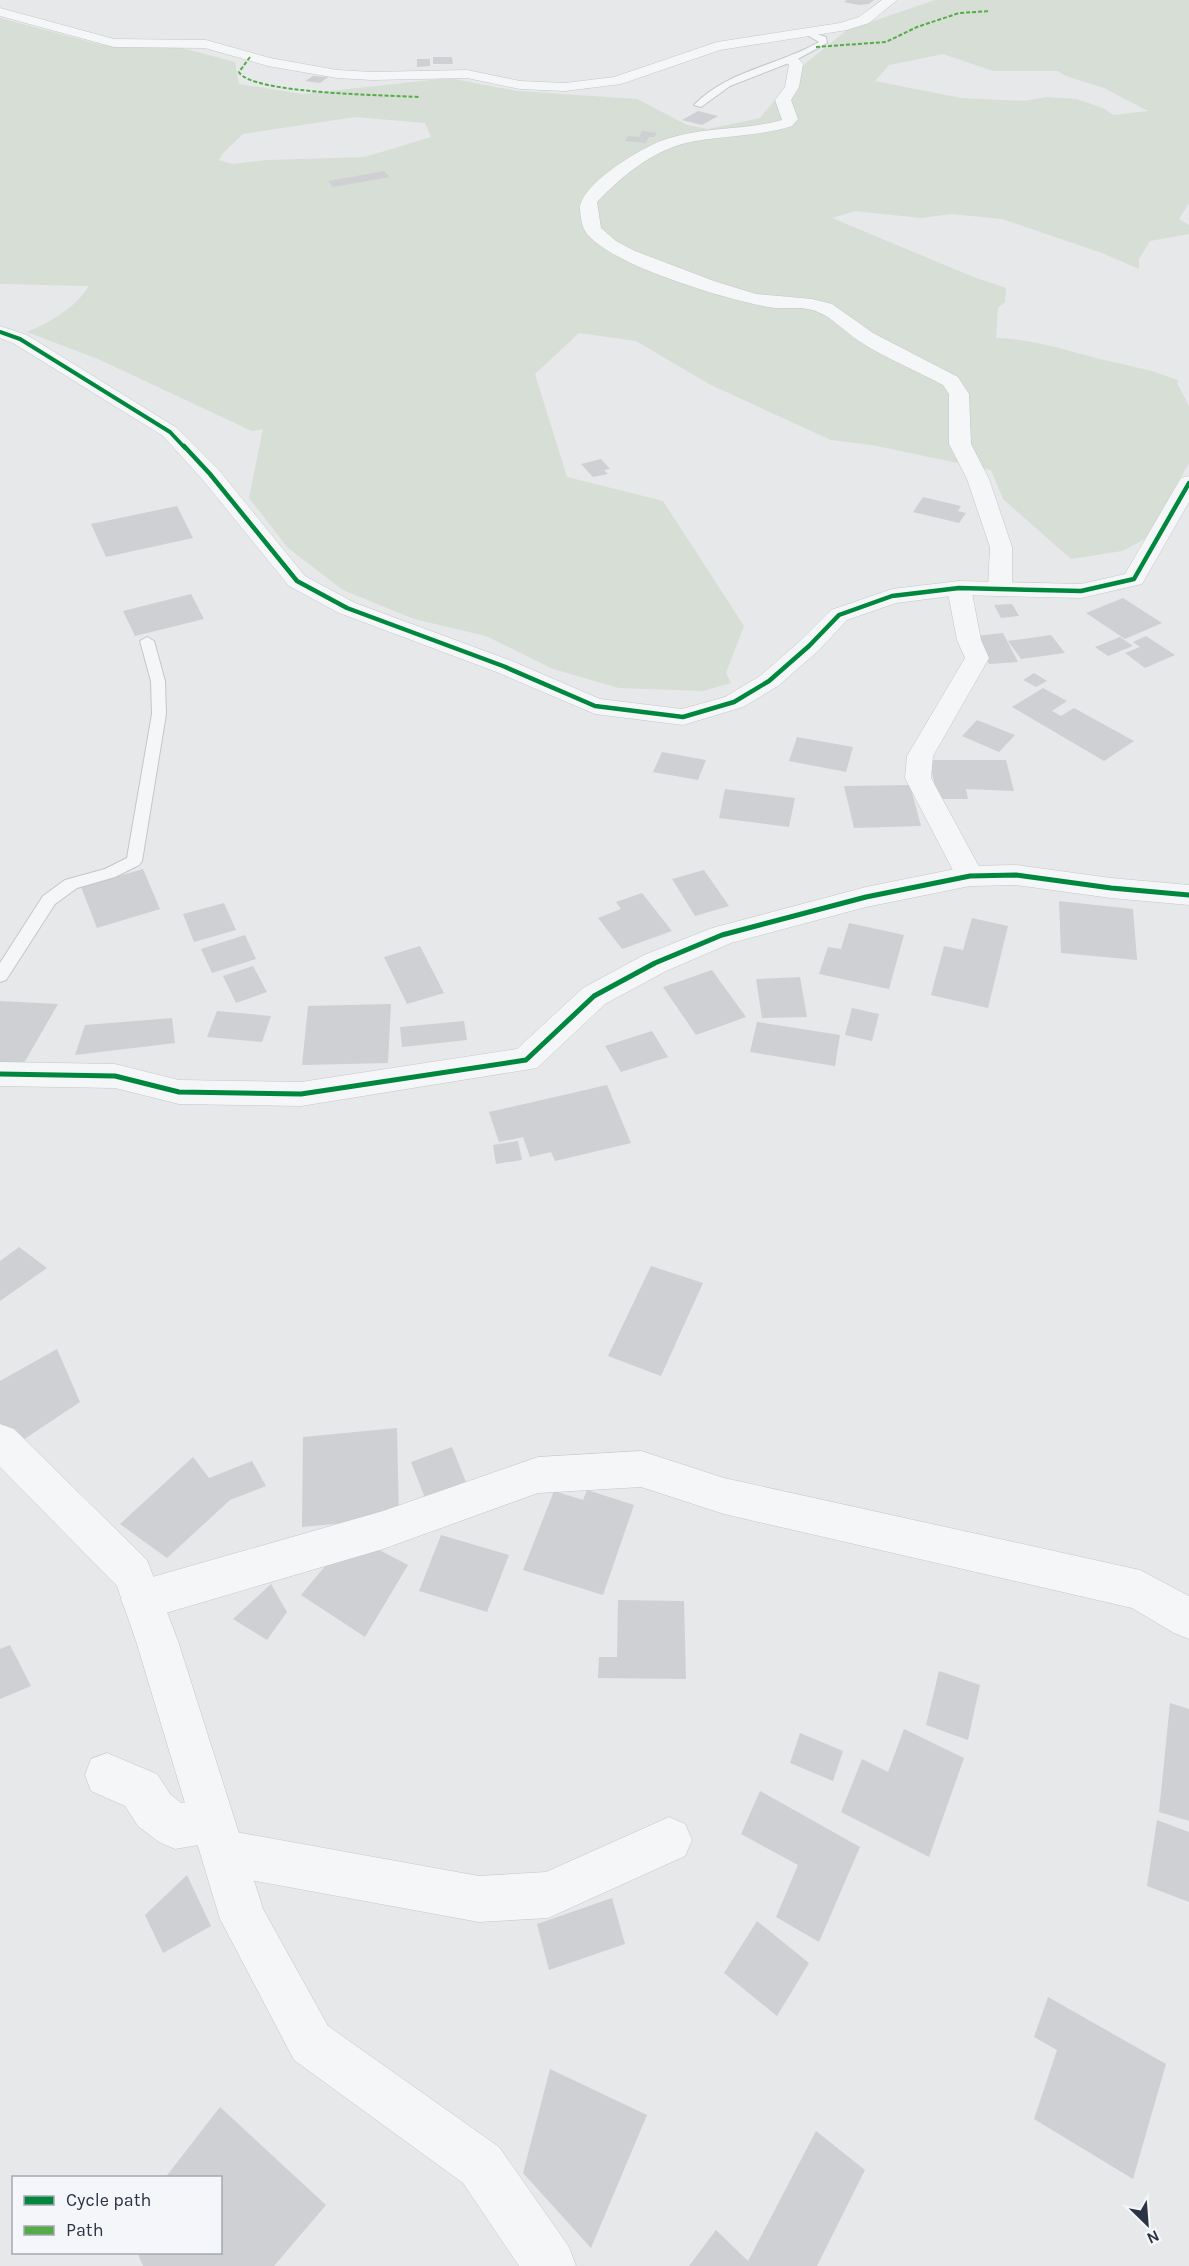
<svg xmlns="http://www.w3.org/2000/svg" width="1189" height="2266" font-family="Karla,sans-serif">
<rect width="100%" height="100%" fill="#e6e8ea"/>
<path fill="#d6ded6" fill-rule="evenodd" d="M935,0h254v203l-10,16 10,6v9l-39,7 -11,18v10l-37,-16 -100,-34 -51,-5 -30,4 -66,-7 -23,7 139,58 35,12 -1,14 -7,6 -2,30c38,1 71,13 108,22 26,6 50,10 75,21l-2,2 12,23v57l-42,75 -25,13 -51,8 -68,-60 -12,-29 -119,-25 -41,-5 -120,-55 -75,-44 -57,-8 -44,41 32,103 96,24 81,125 -18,47 5,10 -28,8 -84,-3 -66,-19 -67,-33 -72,-17 -71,-29 -55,-42 -39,-50 14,-69 -11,2 -154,-72 -71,-27c24,-10 48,-24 62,-46l-89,-2v-266l102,27 76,2 57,15 4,22 64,10 146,-16 68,13 120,8 50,26 21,4 52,-11 46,-55 41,-33zM943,54l50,17h65l8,5 38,12 44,23 -35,4 -8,-6 -28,-10 -30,-2 -23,4 -63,-3 -86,-17 14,-16zM355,117l70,6 6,14 -66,20 -97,3 -36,4 -13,-4 3,-6 21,-20z"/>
<path fill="#ced0d3" d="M847,0h27l-5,4 -10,1 -15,-3z
M433,57h19l1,7h-20z
M417,59h13v7l-13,1z
M313,76l15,1 -8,6 -15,-2z
M698,111l20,5 -16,9 -20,-5z
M642,131l15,2 -3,4h-5l-3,6 -21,-2 3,-5 11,1z
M384,171l6,6 -57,10 -5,-6z
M601,459l9,10 -6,1 4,4 -15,3 -12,-13z
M923,497l38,9 -3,5 8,2 -7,10 -46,-11z
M177,506l16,32 -87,19 -15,-33z
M191,594l13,25 -69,17 -12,-25z
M1123,598l39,25 -37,16 -39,-26z
M1012,604l7,12 -18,2 -7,-13z
M1003,633l15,29 -29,2 -14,-28z
M1051,635l14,18 -44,6 -13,-18z
M1146,636l29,19 -30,13 -20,-15 15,-6 -7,-5z
M1120,637l13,9 -25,10 -13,-9z
M1034,673l13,8 -11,6 -13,-7z
M1043,688l24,13 -15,10 9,5 13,-8 60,33 -30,20 -92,-54z
M977,720l38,15 -16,17 -37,-16z
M797,737l56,10 -7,25 -57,-11z
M662,752l44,8 -8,20 -45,-8z
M929,760h77l8,31 -48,-2 2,10h-30z
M910,785l11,41 -67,2 -10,-42z
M725,789l70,9 -6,29 -70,-9z
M143,869l17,40 -63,19 -16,-41z
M704,870l25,36 -34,10 -23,-37z
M642,893l30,38 -50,18 -24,-31 23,-9 -5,-7z
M1059,901l74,8 4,51 -76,-7z
M224,903l12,27 -42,12 -11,-28z
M972,918l36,8 -20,82 -57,-13 13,-49 19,4z
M849,923l55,12 -15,54 -70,-15 9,-27 13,2z
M245,935l11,24 -44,14 -11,-24z
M420,946l24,47 -37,11 -23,-47z
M253,966l14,26 -31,11 -13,-27z
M712,970l34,47 -50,18 -33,-48z
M800,977l7,40 -45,1 -6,-39z
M0,1001l58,3 -34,59 -24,-1z
M391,1004l-3,59 -86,2 6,-59z
M852,1008l27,6 -7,27 -27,-6z
M217,1011l54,5 -9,26 -55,-5z
M172,1018l3,25 -100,12 10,-30z
M464,1021l3,19 -65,7 -2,-20z
M757,1022l83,13 -5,31 -85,-14z
M652,1031l16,26 -47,15 -16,-26z
M607,1085l24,58 -76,18 -4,-9 -21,5 -7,-20 -24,5 -10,-30z
M518,1141l4,19 -26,4 -3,-19z
M19,1247l28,21 -47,33v-40z
M651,1266l52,17 -42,93 -53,-20z
M57,1349l23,53 -66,44 -14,-22v-43z
M397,1428l2,90 -97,9 1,-90z
M452,1447l14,35 -41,16 -14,-36z
M193,1457l16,21 43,-17 14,25 -36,14 -63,58 -47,-34z
M587,1490l47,15 -31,90 -80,-25 31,-79 29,9z
M351,1535l57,30 -43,72 -64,-42z
M441,1535l68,20 -22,57 -68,-21z
M271,1584l16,28 -20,28 -34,-21z
M618,1600l66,1 2,78 -88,-1 1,-21h18z
M10,1645l21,41 -31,13v-50z
M939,1671l41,14 -12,55 -42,-15z
M1170,1703l19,6v112l-30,-9z
M904,1729l60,29 -35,99 -88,-45 21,-53 26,13z
M800,1733l43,18 -10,30 -43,-18z
M760,1791l100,56 -41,95 -43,-25 22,-52 -57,-31z
M1157,1820l32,12v70l-42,-16z
M187,1875l24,51 -48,27 -18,-38z
M612,1898l13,46 -76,26 -12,-46z
M757,1921l52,42 -32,53 -53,-43z
M1048,1997l118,67 -33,115 -99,-60 23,-69 -23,-13z
M550,2069l97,46 -56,133 -68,-75z
M220,2107l106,98 -52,61h-131l-6,-14h83v-74h-55z
M816,2131l49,39 -48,96h-128l27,-36 32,31z"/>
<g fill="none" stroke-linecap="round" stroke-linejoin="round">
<g stroke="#c4c6c8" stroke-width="2">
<path id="service" d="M807,31l19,6 1,6 -33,18 -64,25 -29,21 -7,-2c32,-34 85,-40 125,-63l-12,-7z
M147,637l7,4 11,40 1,33 -24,147 -3,4 -24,12 -38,11 -22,16 -49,76 -6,2v-19l43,-67 22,-16 40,-11 22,-11 25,-144 -1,-33 -11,-40z"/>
</g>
<g stroke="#c4c6c8" stroke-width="1">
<path id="minor" d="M882,0h15l-28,23 -22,7 -127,20 -99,34 -56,7 -45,-2 -53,-11 -95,2 -35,-2 -69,-12 -63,-18 -91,-1 -114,-31v-8l114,31 92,1 64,18 67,12 35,2 95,-2 53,11 45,2 49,-6 103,-35 123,-19 19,-6z
M792,56l5,1 6,7 -4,23 -8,13 7,19 -6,7c-35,11 -71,9 -106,17 -35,9 -64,33 -89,59l4,26 15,13 19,10 79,30 42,13 56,5 20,5 41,29 85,44 11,17 2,50 18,35 23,68v42l-4,5 -8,2 -8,-2 -4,-5 2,-42 -23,-68 -18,-35v-50l-6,-9c-28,-15 -58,-27 -84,-44 -14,-9 -26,-23 -41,-29 -15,-7 -34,-2 -50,-5 -43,-8 -147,-39 -177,-69 -9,-7 -10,-18 -11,-29 0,-24 59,-60 81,-68 39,-15 81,-10 121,-21l-7,-20 10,-13 4,-22 -4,-5z
M959,581l8,2 4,5 10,52 8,18 -56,98 -2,22 53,98 -4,7 -10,3 -10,-3 -4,-7 -51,-98 2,-22 58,-98 -8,-18 -10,-52 4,-5z
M641,1451l83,27 416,92 49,26v43l-15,-6 -42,-25 -408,-94 -83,-27 -103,6 -155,56 -241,71 -15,-6 -6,-14 6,-14 15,-6 241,-69 155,-54z
M107,1753l50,21 13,20 11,9 31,-5 16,6 6,16 -4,11 249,45 67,-4 123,-55 16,7 7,16 -7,16 -137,62 -69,4 -256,-47 -16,-7 -7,-16 4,-8 -29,5 -16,-7 -21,-16 -13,-20 -34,-15 -6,-16 6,-16z"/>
</g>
<g stroke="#c4c6c8" stroke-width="1">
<path id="tertiary" d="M0,326l27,9 150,93 41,41 87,107 50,27 157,58 88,38 82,10 43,-12 35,-21 40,-35 31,-31 61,-21 67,-8 122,3 44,-10 53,-91 3,-5 8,-2v26l-47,82 -61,14 -122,-3 -63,8 -49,17 -29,31 -40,35 -35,21 -60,18 -88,-11 -101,-43 -155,-58 -50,-27 -87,-107 -39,-43 -150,-93 -13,-5z
M1016,865l95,13 78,7v20l-78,-7 -95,-13 -46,1 -104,21 -135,36 -65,28 -61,33 -68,64 -236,38 -122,-2 -64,-16 -115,-2v-24l115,2 64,16 122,2 216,-33 66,-61 61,-33 68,-27 154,-41 104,-21z
M0,1424l14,5 133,131 31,81 85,268 65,117 171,121 70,100 7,19h-57l-56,-83 -169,-123 -74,-141 -84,-278 -19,-55 -117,-119z"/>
</g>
<use href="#service" fill="#f5f6f7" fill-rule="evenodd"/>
<use href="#minor" fill="#f5f6f7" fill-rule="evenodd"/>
<use href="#tertiary" fill="#f5f6f7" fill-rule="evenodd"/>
<path stroke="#54ac47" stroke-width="2" stroke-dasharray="4 2" stroke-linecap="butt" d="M816,47l70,-5 31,-15 42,-14 31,-2
M250,57l-11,15c11,22 151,23 180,25"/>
<g stroke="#f4f6f9" stroke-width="6">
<path id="cycleway-far2" d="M0,332l20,7 150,93 15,16"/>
</g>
<g stroke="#f4f6f9" stroke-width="8">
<path id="cycleway-far1" d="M184,446l26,28 87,107 50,27 156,58 92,40 88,11 51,-15 35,-21 40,-35 30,-31 53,-19 67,-8 122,3 53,-12 55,-96"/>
</g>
<g stroke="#f4f6f9" stroke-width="9">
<path id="cycleway" d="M0,1074l115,2 64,16 122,2 225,-34 68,-64 61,-33 67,-28 144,-38 104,-21 46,-1 95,13 78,7"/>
</g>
<use href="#cycleway-far2" stroke="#00873e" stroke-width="4"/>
<use href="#cycleway-far1" stroke="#00873e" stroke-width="4.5"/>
<use href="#cycleway" stroke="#00873e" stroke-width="5"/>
</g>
<rect x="12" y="2176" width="210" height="78" fill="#f4f6f9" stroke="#a4a8b1" stroke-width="1.5"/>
<rect x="24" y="2196" width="30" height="9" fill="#00873e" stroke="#a4a8b1" stroke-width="1.5"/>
<text x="66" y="2206" font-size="18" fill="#2b3445">Cycle path</text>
<rect x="24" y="2226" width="30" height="9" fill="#54ac47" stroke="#a4a8b1" stroke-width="1.5"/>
<text x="66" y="2236" font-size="18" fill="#2b3445">Path</text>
<g transform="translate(1147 2224) rotate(155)" stroke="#f4f6f9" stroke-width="4.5" paint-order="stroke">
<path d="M0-4.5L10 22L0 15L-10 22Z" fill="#2b3445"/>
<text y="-9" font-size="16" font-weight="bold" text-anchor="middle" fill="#2b3445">N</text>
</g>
</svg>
